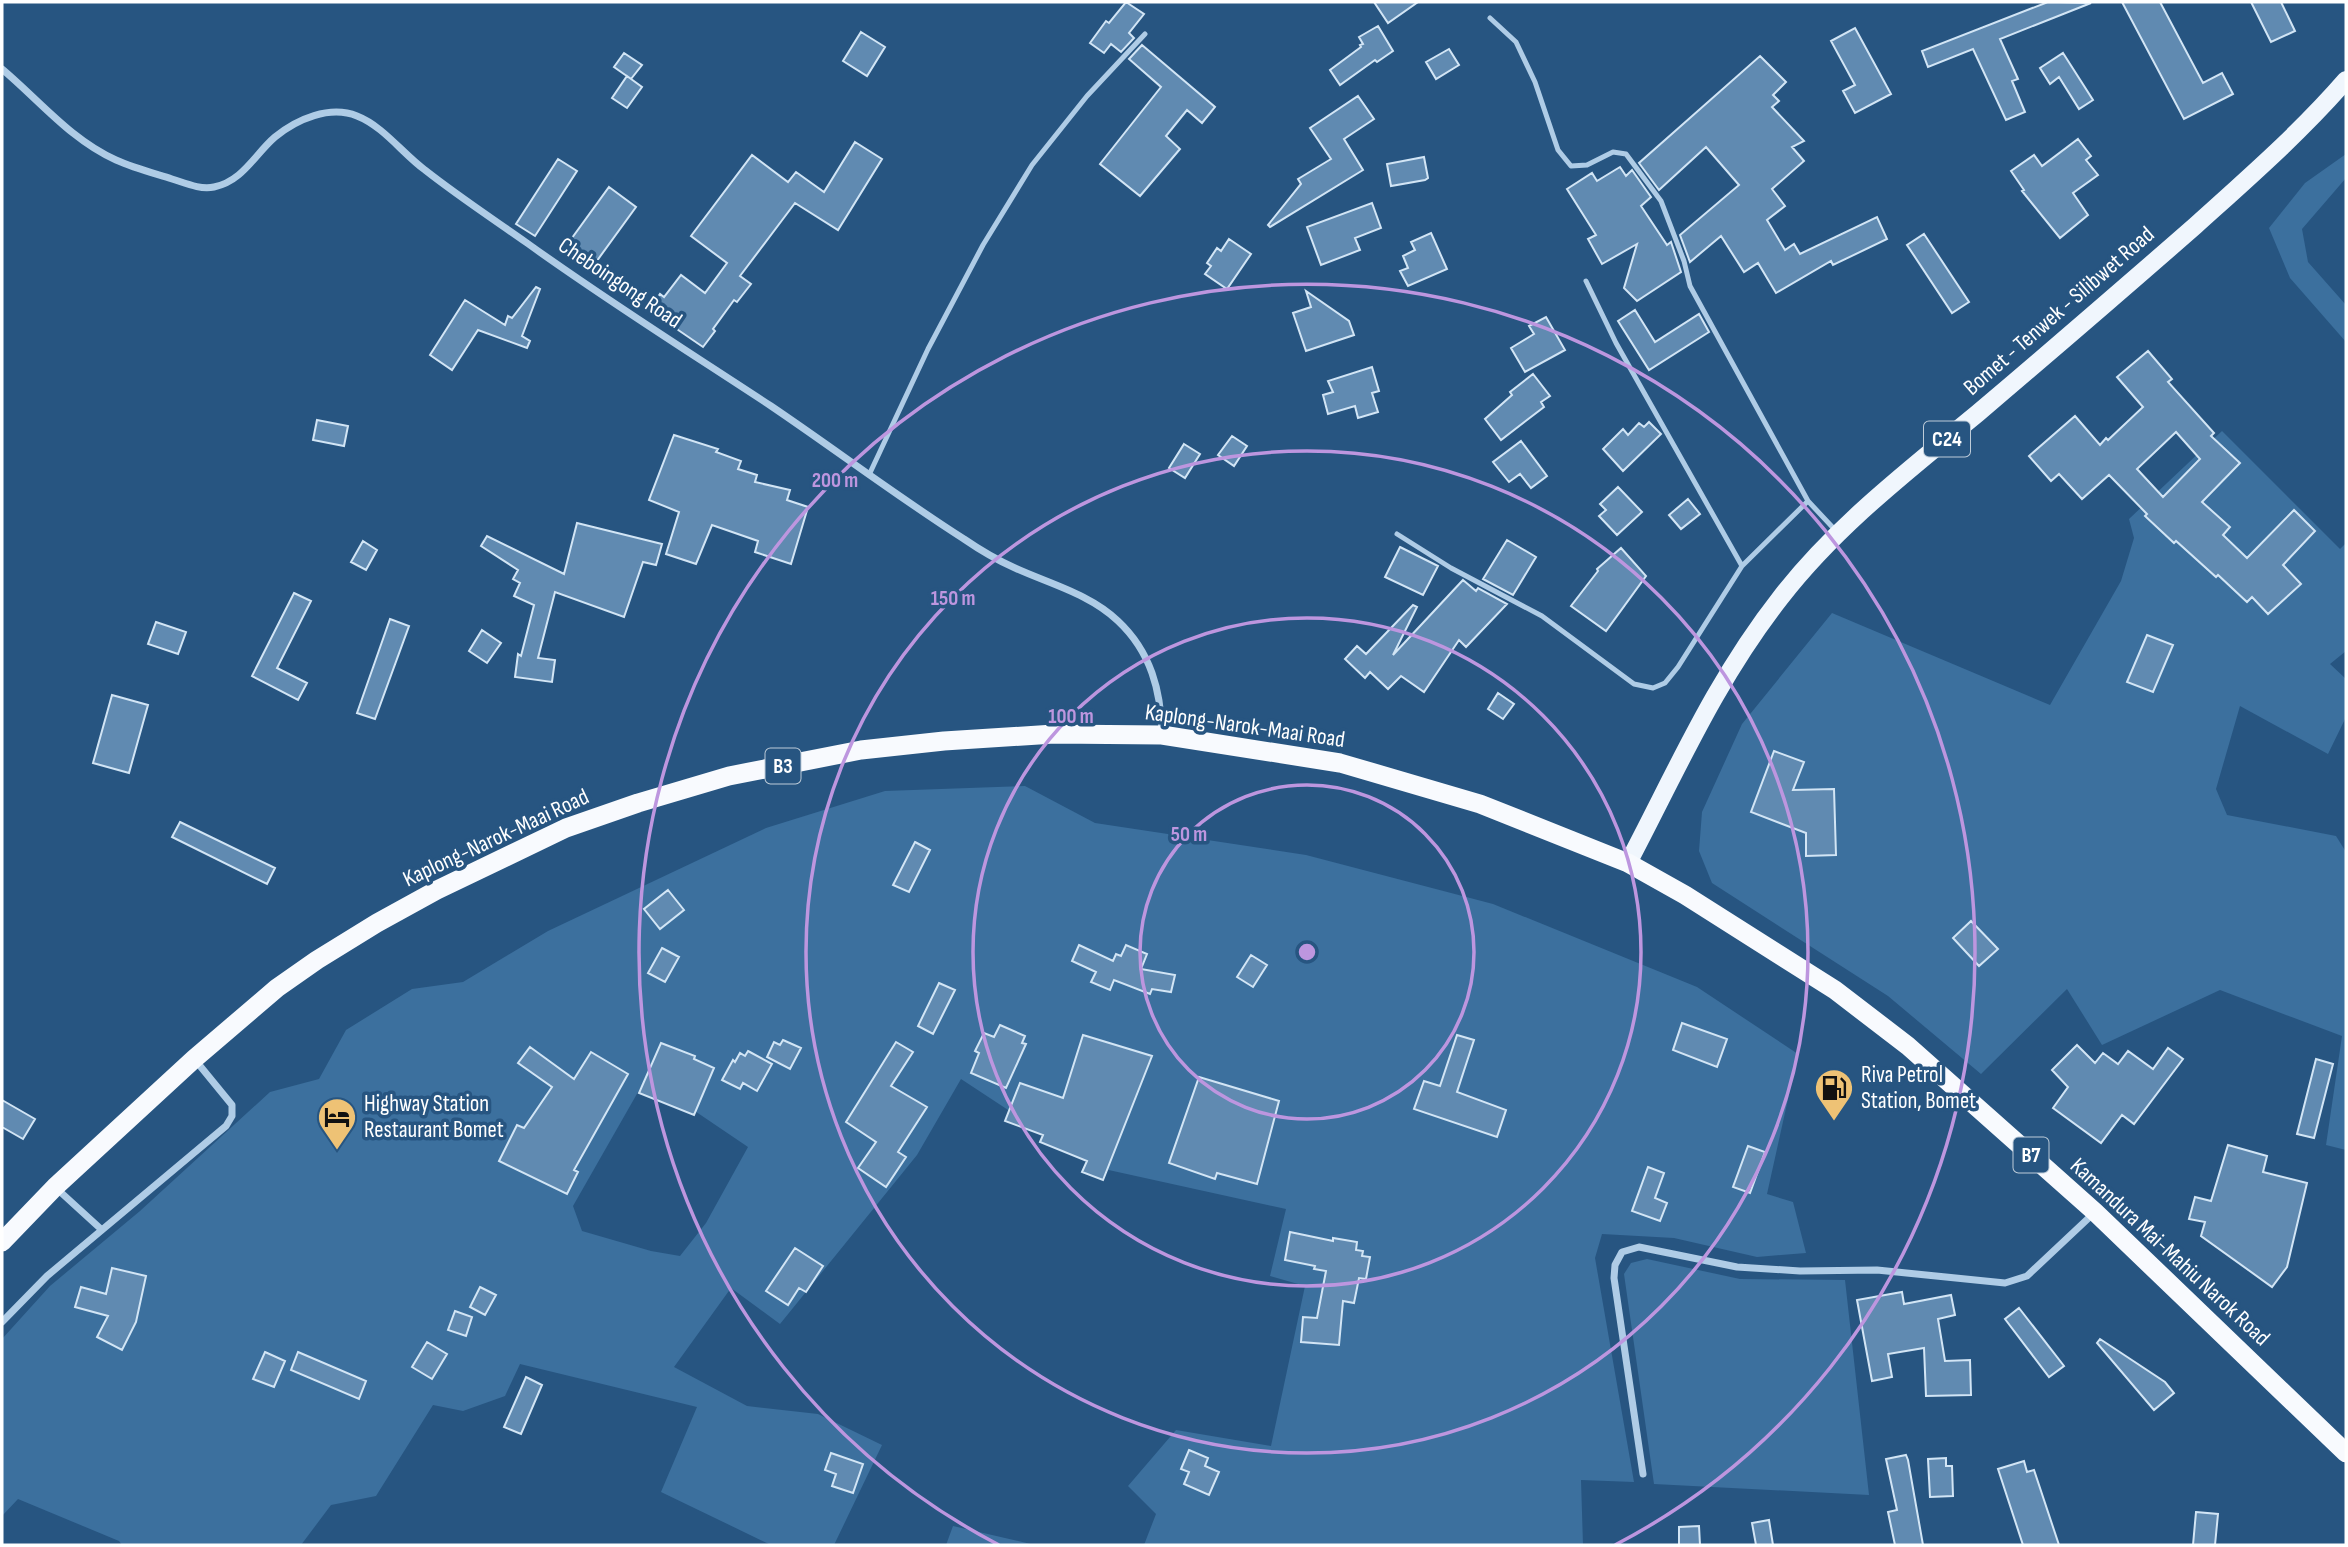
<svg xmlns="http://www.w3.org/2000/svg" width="2348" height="1547" font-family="'Sofia Sans Condensed',sans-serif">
<rect width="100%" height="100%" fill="#275581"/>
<path fill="#3c709e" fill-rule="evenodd" d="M2346,154v24l-44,51 6,33 38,43v37l-56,-64 -21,-50 36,-45z
M2222,431l118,118 6,-6v108l-16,13 16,15v38l-18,37 -88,-48 -24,83 11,26 109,21 10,16v298l-20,-5 16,-109 -122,-46 -118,55 -35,-56 -86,85 -93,-78 -176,-113 -13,-32 3,-39 40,-88 90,-111 218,92 71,-124 13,-43 -5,-19z
M1025,786l70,37 211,32 187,49 204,83 101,67 -31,140 26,8 13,51 -49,4 -83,-19 -72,-4 -7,24 39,224 -53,-2 2,65h-439l12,-31 -28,-28 48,-56 95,16 34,-160 -35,-10 16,-67 -191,-42 -134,-88 -44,76 -137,169 -49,-36 -57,79 73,39 71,8 64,31 -48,100h-63l-110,-53 36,-85 -177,-43 -15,32 -42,15 -30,-6 -57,91 -45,9 -30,40h-179l-3,-4 -101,-42 -16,17v-177l48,-53 90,-75 130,-119 49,-13 27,-49 66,-41 51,-7 85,-51 218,-103 119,-37zM646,1078l102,69 -42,76 -26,33 -29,-5 -69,-20 -9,-25z
M1647,1259l93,20 105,1 24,215 -215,-11 -30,-210 7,-11z
M953,1526l82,19h-89z"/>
<path fill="#608ab1" stroke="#d2e5f5" stroke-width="2" fill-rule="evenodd" d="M1126,2l18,12 -15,19 5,5 -13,14 -10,-8 -7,9 -14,-10 16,-22 3,2z
M1374,2h44l-30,21z
M2048,2l43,1 -91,36 18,40 -6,2 13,31 -19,8 -33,-71 -45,18 -6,-16z
M2122,2h38l43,81 19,-10 11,21 -49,25z
M2251,2h30l14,29 -24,11z
M1378,26l15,25 -16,11 -2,-2 -35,25 -10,-15 31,-23 -1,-2 3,-1 -4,-7z
M1855,28l36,66 -36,19 -12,-22 12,-6 -24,-44z
M861,32l24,15 -18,29 -24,-15z
M1142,45l73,62 -13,16 -15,-13 -21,26 14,13 -40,47 -40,-32 61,-77 -32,-28z
M1449,49l10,16 -23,14 -10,-17z
M624,53l18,12 -11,14 -17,-12z
M2063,53l30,47 -14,9 -20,-32 -9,7 -10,-16z
M1760,56l26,26 -13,13 6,6 -7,6 32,34 -12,6 12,14 -32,28 13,17 -18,14 18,30 9,-6 6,10 77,-37 10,22 -54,26 -2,-4 -55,32 -18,-30 -14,9 -23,-36 -31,26 -10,-27 59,-50 -33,-38 -47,43 -20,-27z
M627,76l15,11 -15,21 -15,-10z
M1358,96l16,23 -30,20 19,31 -93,57 -2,-2 33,-41 -3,-5 33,-20 -21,-31z
M2078,139l13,17 -5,4 12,15 -25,18 15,22 -28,23 -38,-47 2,-1 -13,-19 23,-16 8,11z
M855,142l27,17 -44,71 -43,-27 -55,73 11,8 -14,18 -3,-2 -21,29 2,2 -12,16 -54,-37 11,-16 4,3 17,-22 24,18 22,-30 -36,-27 61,-81 36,27 8,-10 28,20z
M1424,157l4,21 -3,2 -34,6 -4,-22z
M558,159l19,12 -42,65 -19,-12z
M1620,167l6,9 6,-6 19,27 -10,9 26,39 4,-3 10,30 -44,29 -13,-13 13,-44 -35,20 -14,-25 8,-4 -29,-46 25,-16 5,8z
M609,187l27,20 -45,62 -27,-20z
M1372,203l9,25 -26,10 5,12 -39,15 -14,-38z
M1431,233l16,36 -39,17 -8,-15 8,-3 -5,-12 12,-6 -4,-8z
M1924,234l45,68 -17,11 -45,-68z
M1229,239l22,15 -24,35 -22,-15 6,-8 -4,-3 10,-15 4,3z
M536,287l4,2 -18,47 8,5 -3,7 -49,-18 -26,40 -22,-15 35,-55 40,25 3,-9 4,2z
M1306,291l43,30 5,14 -48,16 -13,-38 18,-6z
M1635,310l20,32 44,-28 10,18 -60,38 -31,-49z
M1546,317l19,33 -40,22 -14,-24 23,-14 -5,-8z
M2148,351l24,28 -4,3 46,51 -3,3 29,27 -38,39 28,25 -7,8 24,23 47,-48 21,21 -32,34 18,19 -33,30 -16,-17 -5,5 -29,-27 -2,2 -40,-36 -2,2 -29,-27 2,-2 -38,-39 -27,24 -23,-25 -8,7 -22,-25 46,-40 25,29 6,-7 2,2 35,-33 -26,-30zM2176,432l24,27 -37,38 -26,-28z
M1372,367l7,24 -7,2 6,19 -20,6 -3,-12 -27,8 -5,-19 10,-3 -5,-11z
M1533,374l17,22 -9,6 3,5 -43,33 -16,-21 27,-24 -2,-3z
M317,420l31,6 -4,20 -31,-6z
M1649,422l12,12 -38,37 -20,-22 20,-20 5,6 11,-12 5,4z
M674,435l44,14 -2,3 25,9 -3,8 19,6 -2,7 35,8 -3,10 21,7 -17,57 -36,-12 3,-11 -46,-16 -16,39 -30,-10 13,-42 -30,-12z
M1232,436l15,10 -13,20 -16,-11z
M1521,441l26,35 -16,12 -11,-14 -11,8 -16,-20z
M1184,444l16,10 -15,24 -16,-10z
M1618,487l24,25 -25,23 -18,-19 7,-6 -6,-6z
M1688,499l12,15 -19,15 -12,-14z
M577,523l85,21 -6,21 -13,-3 -19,55 -69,-25 -17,66 17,2 -3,22 -37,-5 3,-23 3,2 13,-51 -20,-9 6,-13 -7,-4 5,-9 -37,-24 6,-10 77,38z
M1507,540l29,17 -23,38 -30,-16z
M363,541l14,9 -11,20 -15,-8z
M1400,547l38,19 -15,29 -38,-18z
M1621,548l25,28 -40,55 -35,-25 27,-35 -1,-2z
M1463,580l13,11 2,-3 29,16 -41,43 -7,-7 -35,52 -23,-16 -13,13 -18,-17 -5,6 -20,-19 12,-13 9,8 47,-49 4,2 -24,48z
M294,593l17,8 -34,67 30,15 -9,17 -46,-24z
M390,619l19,7 -34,93 -18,-6z
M156,622l30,10 -8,22 -30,-10z
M482,630l19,13 -14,20 -18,-12z
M2147,635l26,10 -20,47 -26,-10z
M1498,693l16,11 -11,15 -15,-10z
M112,695l36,10 -19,68 -36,-10z
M1774,751l30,11 -11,28 41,-1 2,66 -30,1v-23l-55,-21z
M180,822l95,46 -8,16 -95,-47z
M915,842l15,8 -21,42 -16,-7z
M668,890l16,20 -24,19 -16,-20z
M1971,921l27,28 -19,17 -26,-28z
M1079,945l34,16 3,-7 5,2 5,-11 21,9 -6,15 34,6 -4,17 -19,-3 -2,5 -36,-14 -4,10 -19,-8 5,-10 -24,-11z
M662,948l17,9 -14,25 -17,-9z
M1251,955l16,10 -14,22 -16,-10z
M939,983l16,7 -22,44 -15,-8z
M1682,1023l45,16 -10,28 -44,-17z
M1000,1025l25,11 -3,7 4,1 -20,44 -35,-15 8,-20 -4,-2 9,-18 10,4z
M1083,1035l69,21 -49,124 -21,-8 5,-11 -47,-19 3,-7 -38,-14 15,-38 43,15z
M1457,1035l17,5 -17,52 49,18 -9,27 -83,-28 10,-28 16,5z
M783,1040l18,8 -11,21 -23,-12 7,-15 6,3z
M896,1042l17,10 -22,34 36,21 -29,45 8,5 -20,30 -28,-19 18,-26 -30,-20z
M661,1043l34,13 -1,3 20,9 -20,47 -55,-22z
M2077,1045l18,18 8,-10 15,11 10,-13 25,18 15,-21 15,11 -49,65 -12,-9 -21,28 -48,-35 15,-21 -16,-17z
M530,1047l44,32 17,-27 37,22 -54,96 4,2 -11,22 -68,-33 18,-36 7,3 28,-41 -34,-24z
M748,1051l24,13 -15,27 -14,-8 -3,6 -18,-9 11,-20 2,2 5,-9 5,3z
M2316,1059l17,5 -19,74 -17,-4z
M1199,1077l80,24 -22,83 -40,-11 -2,6 -46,-16z
M2,1100l33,19 -12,20 -21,-12z
M2228,1145l39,11 -4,16 44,11 -20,84 -15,20 -71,-51 4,-14 -16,-3 6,-22 16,4z
M1748,1146l17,6 -15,41 -17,-6z
M1648,1167l16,6 -9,25 12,5 -7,18 -28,-10z
M1290,1232l43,9v-3l24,4 -1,8 7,1 -1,5 8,1 -4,22 -7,-1 -5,25 -11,-2 -4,44 -38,-3 2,-25 14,1 9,-47 -12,-2 1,-3 -30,-6z
M795,1248l28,18 -17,26 -7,-4 -11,17 -22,-14z
M112,1268l34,8 -10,46 -14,28 -25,-13 11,-21 -33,-9 6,-20 25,7z
M480,1287l16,8 -11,20 -15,-8z
M1902,1292l2,12 47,-9 4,20 -17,4 7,42 25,-1 1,35 -45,1 -2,-48 -36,6 4,23 -20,4 -15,-81z
M2019,1308l45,58 -15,11 -44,-58z
M455,1311l17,6 -6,19 -18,-6z
M2100,1339l65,43 9,11 -20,17 -57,-67z
M427,1342l20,12 -15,25 -20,-12z
M265,1352l20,9 -11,26 -21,-8z
M298,1352l68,29 -7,18 -68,-29z
M526,1377l16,8 -21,49 -17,-7z
M1189,1450l19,8 -3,8 14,6 -10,23 -25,-11 5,-12 -8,-3z
M831,1453l32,11 -10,29 -21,-7 4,-12 -11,-4z
M1906,1455l2,5 15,85h-28l-7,-33 9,-2 -11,-51z
M1946,1458v8h6l1,30 -23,1 -2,-38z
M2024,1461l3,11 7,-2 25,75h-36l-25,-76z
M2196,1512l22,2 -3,31h-22z
M1769,1520l4,25h-17l-4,-22z
M1699,1526l1,19h-21v-18z"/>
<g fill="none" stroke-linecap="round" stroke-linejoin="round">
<path stroke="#afcce6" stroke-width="5" d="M1490,18l26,24 19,40 23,68 13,16 16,-1 26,-13 13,2 35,47 23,60 6,25 118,215 29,31
M1586,281l30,62 126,223
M869,475l59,-126 55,-104 49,-80 55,-69 58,-62
M1397,534l54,34 91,48 92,68 19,4 12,-5 13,-16 64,-101 66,-65"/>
<path stroke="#afcce6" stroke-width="7" d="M2,69c37,31 69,71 114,91 18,8 37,13 56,19 13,4 28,11 42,8 29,-6 41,-33 61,-50 22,-18 55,-32 82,-21 26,10 46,38 68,54 33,26 68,49 102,73 79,57 162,109 244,163 65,44 127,91 193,133 16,11 33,21 51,29 35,16 75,26 103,53 33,31 43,70 44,113
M56,1188l46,42
M2,1322l45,-46 179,-150 6,-10v-11l-36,-44
M1643,1474l-29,-196 1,-13 7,-13 17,-5 98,20 63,4 77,-1 128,13 22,-7 67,-63"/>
<path stroke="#f0f6fd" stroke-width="18" d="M1628,863c49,-93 87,-182 153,-266 55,-71 128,-127 197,-184 73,-62 145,-124 217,-187 52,-47 105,-93 151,-146"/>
<path stroke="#f8fafe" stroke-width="19" d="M2,1242l53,-55 139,-128 83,-71 40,-28 60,-37 60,-33 129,-62 72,-25 91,-27 132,-26 83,-9 110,-7 108,1 178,28 140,41 148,59 57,32 150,95 73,56 187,166 251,241"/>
</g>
<g fill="none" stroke="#bd96df" stroke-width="3.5">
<circle cx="1307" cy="952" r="167"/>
<circle cx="1307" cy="952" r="334"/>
<circle cx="1307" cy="952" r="501"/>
<path d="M999 1545A668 668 0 1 1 1615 1545"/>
</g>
<defs>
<g id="fuel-pin" transform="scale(2.0125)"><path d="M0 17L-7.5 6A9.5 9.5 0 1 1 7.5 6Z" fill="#eec275" stroke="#275581"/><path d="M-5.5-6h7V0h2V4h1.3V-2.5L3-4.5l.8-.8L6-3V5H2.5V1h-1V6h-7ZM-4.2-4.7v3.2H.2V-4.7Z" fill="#111"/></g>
<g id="hotel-pin" transform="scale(2.0125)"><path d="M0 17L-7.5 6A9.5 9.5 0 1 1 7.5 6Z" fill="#eec275" stroke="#275581"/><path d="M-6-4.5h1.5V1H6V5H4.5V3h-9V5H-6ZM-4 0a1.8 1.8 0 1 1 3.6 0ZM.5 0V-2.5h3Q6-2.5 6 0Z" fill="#111"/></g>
</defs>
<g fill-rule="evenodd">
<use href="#fuel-pin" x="1834" y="1088"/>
<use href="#hotel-pin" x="337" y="1117"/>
</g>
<g text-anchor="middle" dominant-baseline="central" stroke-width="7" stroke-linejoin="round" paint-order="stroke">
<g fill="#275581" stroke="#beccd9" stroke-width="2">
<rect x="1924" y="421.5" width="46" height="35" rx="5"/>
<rect x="765.5" y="748.5" width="35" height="35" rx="5"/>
<rect x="2013.5" y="1137.5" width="35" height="35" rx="5"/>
</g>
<g font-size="21" font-weight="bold" fill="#fff">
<text x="1947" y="439">C24</text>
<text x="783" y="766">B3</text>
<text x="2031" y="1155">B7</text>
</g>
<g font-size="23" fill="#fff" stroke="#275581">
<text transform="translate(620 283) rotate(34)">Cheboingong Road</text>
<text transform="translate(2059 311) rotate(-41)">Bomet - Tenwek - Silibwet Road</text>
<text transform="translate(1245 726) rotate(8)">Kaplong-Narok-Maai Road</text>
<text transform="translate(496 838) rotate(-25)">Kaplong-Narok-Maai Road</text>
<text transform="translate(2170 1252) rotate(43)">Kamandura Mai-Mahiu Narok Road</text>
</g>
<g font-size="23" fill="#fff" stroke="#275581" text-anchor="start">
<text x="1861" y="1075">Riva Petrol<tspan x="1861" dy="26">Station, Bomet</tspan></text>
<text x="364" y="1104">Highway Station<tspan x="364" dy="26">Restaurant Bomet</tspan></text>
</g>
</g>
<circle cx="1307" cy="952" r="10" fill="#bd96df" stroke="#275581" stroke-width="3.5"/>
<g font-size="21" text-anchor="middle" font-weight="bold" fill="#bd96df" stroke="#275581" stroke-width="7" stroke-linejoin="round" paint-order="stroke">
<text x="835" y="487">200 m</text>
<text x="953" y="605">150 m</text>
<text x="1071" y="723">100 m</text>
<text x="1189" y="841">50 m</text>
</g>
<rect width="2348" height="1547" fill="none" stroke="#ffffff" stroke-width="7"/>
</svg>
